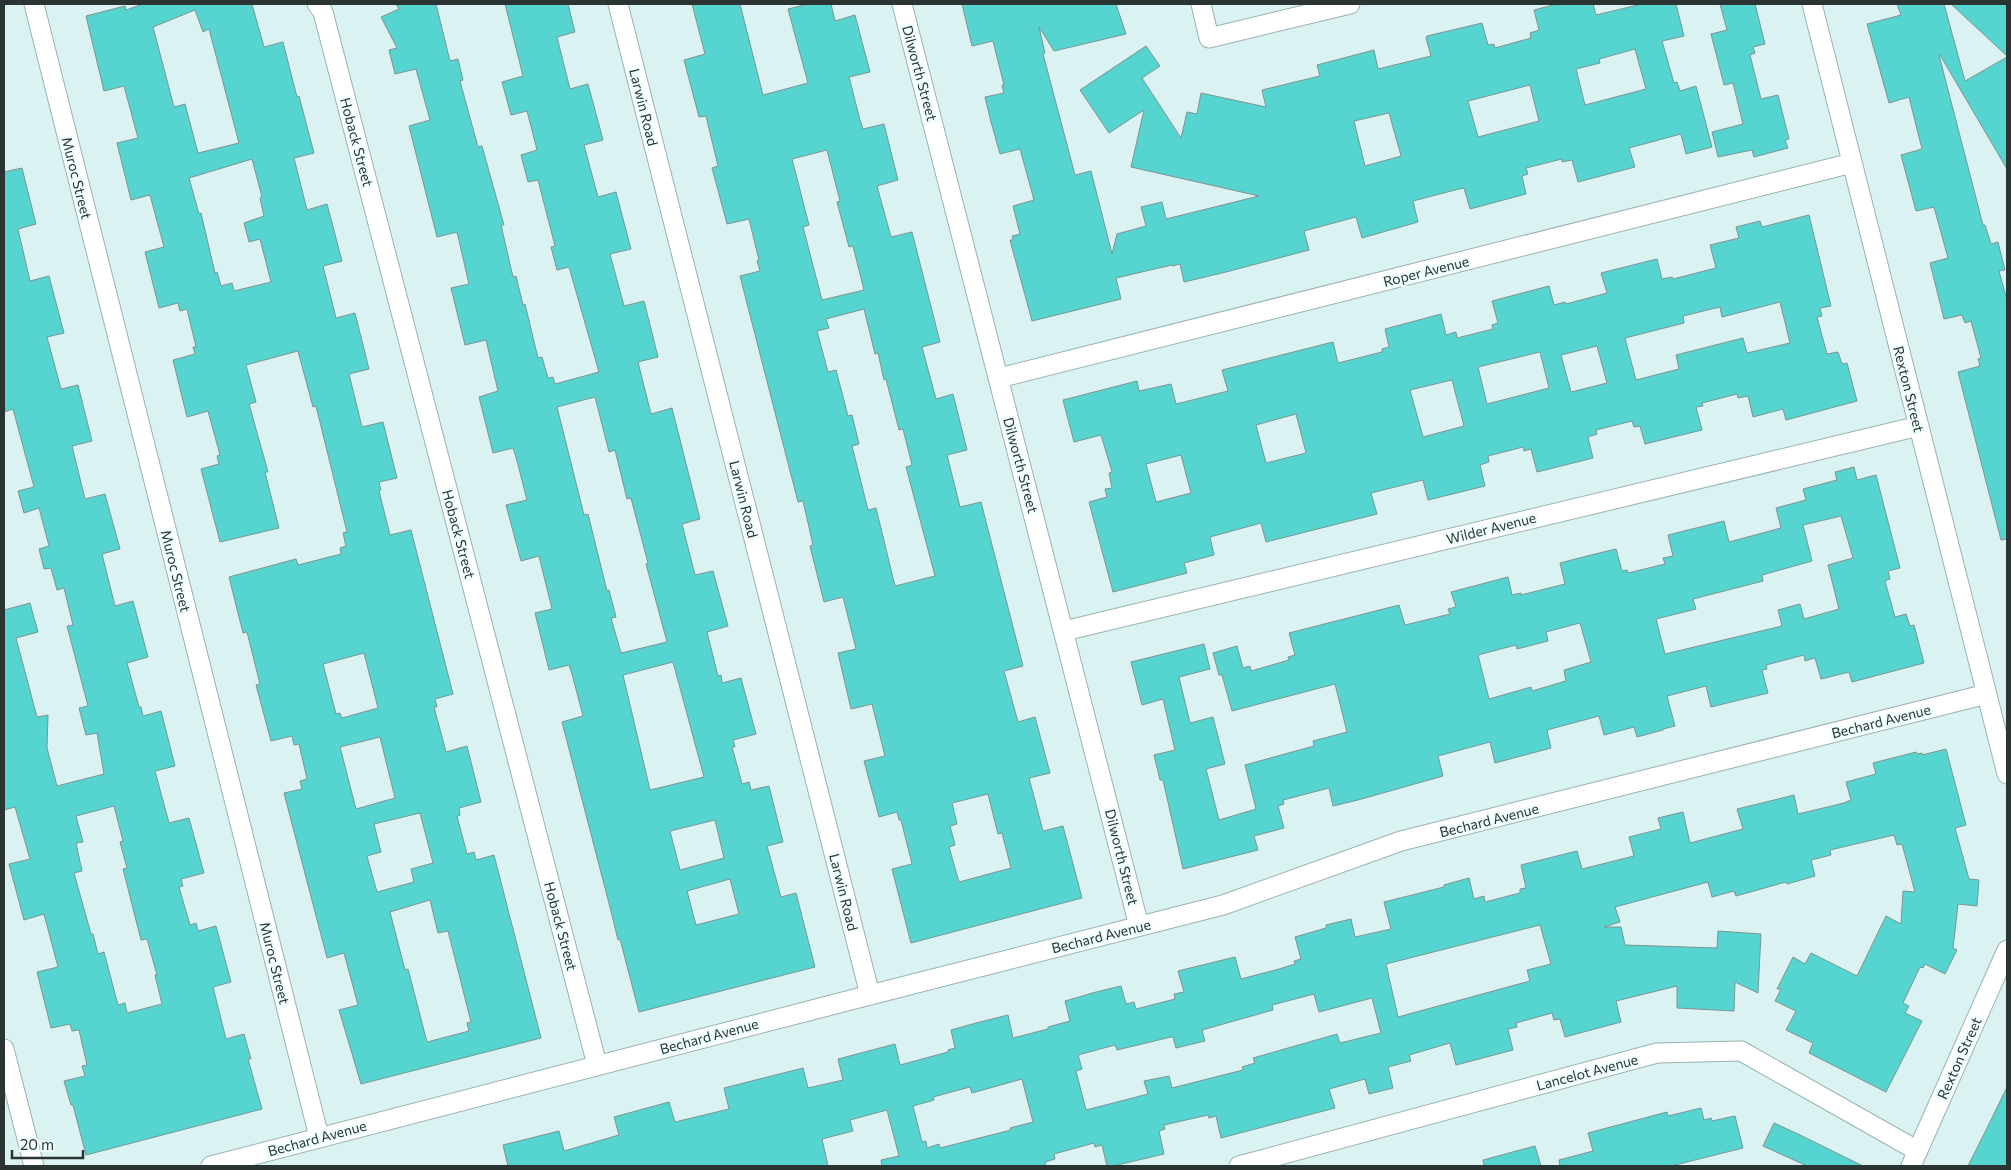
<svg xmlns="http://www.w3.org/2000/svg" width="2011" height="1170" font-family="Commissioner,sans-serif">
<rect width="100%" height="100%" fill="#daf3f2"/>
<path fill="#56d4cf" stroke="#7c9493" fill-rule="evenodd" d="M143,4h109l12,43 19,-5 14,55 2,-1 15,57 -20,5 13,52 20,-6 15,57 -19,5 13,52 19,-5 14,56 -20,5 13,53 21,-5 14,56 -18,4 2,8 -2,1 11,44 21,-5 42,164 -18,5 2,8h-3l12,45 21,-6 14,56 -22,6 1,7 -3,1 10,38 7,-2 2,8 18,-5 47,183 -180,46 -22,-74 19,-5 -14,-52 -17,5 -43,-165 18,-4 -2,-8 7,-2 -8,-35 -5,1 -2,-9 -21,5 -15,-56 4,-1 -13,-52 -4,1 -14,-56 67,-18 2,6 43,-11 -1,-6 6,-2 -3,-13 4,-1 -31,-126 -3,1 -15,-56 -52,14 10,37 -7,2 19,68h-3l14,56 -59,14 -19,-73 18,-5 -2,-8 3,-1 -12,-44 -21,6 -14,-57 22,-6 -2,-7h3l-9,-38 -7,2 -2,-8 -19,5 -14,-56 19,-5 -14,-52 -19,5 -14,-57 21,-5 -14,-52 -20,5 -18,-75 39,-10 1,4zM195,10l8,22 6,-3 30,114 -41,10 -13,-49 -11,3 -21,-80zM252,159l10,38 -2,1 4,18 -20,7 5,19 11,-3 11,43 -37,9 -2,-8 -11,3 -4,-14 -2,1 -14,-60 -2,1 -10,-36zM364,653l14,55 -36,10 -2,-5 -4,1 -13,-50zM380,737l15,61 -39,11 -16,-62zM420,813l13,50 -22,6 3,13 -37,10 -10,-36 14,-4 -7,-28zM430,900l8,33 10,-2 23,91 -4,1 2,8 -42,11 -19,-73 -3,1 -15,-58z
M396,4h40l14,57 8,-2 5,21 -3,1 18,66 4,-1 22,79h-3l12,52 3,-1 7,29 2,-1 13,54 4,-1 6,21 5,-1 2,7 44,-12 -30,-105 -12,3 -6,-23 4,-1 -17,-66 -10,2 -7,-27 16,-5 -10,-39 -16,4 -9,-33 21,-6 -18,-72h63l7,28 -18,5 13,52 18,-5 15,56 -19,5 14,52 18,-5 15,57 -21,5 14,52 20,-5 14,56 -20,5 13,52 21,-6 28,111 -18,5 13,51 18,-4 15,55 -21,6 11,44 3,-1 1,8 19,-5 15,56 -23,6 2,7h-3l10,37 7,-2 2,8 18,-4 14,56 -16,4 14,51 15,-4 19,74 -176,45 -19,-73 -2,1 -6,-25 -50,-193 21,-6 -11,-42 -3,-9 -20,5 -14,-57 17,-4 -13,-53 -18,5 -15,-56 21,-5 -11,-43 -3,-9 -20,5 -14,-56 19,-6 -12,-51 -21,5 -14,-57 18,-4 -12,-52 -20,5 -28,-111 21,-6 -14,-51 -21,5 -6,-24 8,-2 -16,-31 18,-8zM595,397l14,55 6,-2 12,49 4,-1 17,65 -2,1 21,78 -46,11 -10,-35 5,-1 -7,-27 -2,1 -19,-77 -4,1 -27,-108zM673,662l31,115 -54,13 -27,-115zM715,820l9,38 -44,12 -10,-39zM730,879l9,35 -43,11 -9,-34z
M692,4h48l23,91 45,-12 -20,-74 20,-5h23l4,17 20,-6 15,57 -21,5 11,43 3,9 21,-5 14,56 -21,6 14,51 21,-5 28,110 -18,5 14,52 17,-5 14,56 -20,5 13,52 21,-5 42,164 -19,5 14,51 17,-5 15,56 -21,5 14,53 20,-5 19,72 -171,45 -19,-74 20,-5 -11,-44h-2l-2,-8 -18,5 -15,-56 21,-5 -13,-52 -21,5 -13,-56 18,-4 -13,-52 -19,5 -14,-56 3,-1 -10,-44 -5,1 -58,-226 20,-5 -3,-10 2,-1 -10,-41 -22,5 -15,-56 6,-2 -12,-50 -7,1 -15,-57 21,-6zM827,150l13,51 -3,1 12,45 4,-1 11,44 -42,10 -19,-73 6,-2 -17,-66zM864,309l11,45 3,-1 6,27 2,-1 13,51 4,-1 9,36 -6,2 29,109 -40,10 -19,-78 -8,2 -16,-64 7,-2 -7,-29 -4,1 -12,-46 -8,2 -11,-41 12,-3 -3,-9zM988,794l10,40 4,-1 9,35 -52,14 -10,-35 6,-2 -5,-19 7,-2 -5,-21z
M962,4h154l10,30 -72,17 -15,-24 6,26 -2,1 32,121 16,-4 21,83 5,-20 29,-8 -5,-19 21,-5 4,17 93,-23 -128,-29 13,-57 -35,23 -29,-43 66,-44 14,20 -18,12 39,60 6,-26 10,2 4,-21 65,14 -4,-17 58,-14 -3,-11 57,-15 4,19 53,-13 -5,-18 1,-2 55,-13 6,22 6,-1 1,4 36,-10 -1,-5 9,-3 -5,-20 23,-6h36l3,11 46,-11h34l8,32 -22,5 12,42 3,-1 3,9 16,-5 16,61 -26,7 -5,-20 -52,14 6,19 -57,15 -6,-22 -10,2v-3l-36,9 2,6 -6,2 4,18 -56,15 -6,-21 -9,2 -42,11 5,21 -56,16 -6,-21 -52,14 5,19 -83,22 -42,10 -4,-18 -8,2v-1l-56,13 5,21 -89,22 -22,-81h3l-1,-4 8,-2 -7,-28 21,-6 -14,-51 -20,5 -9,-32 -6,-25 19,-4 -2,-8h2l-11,-44 -21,5zM1635,49l11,40 -61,16 -9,-36 24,-6 -1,-4zM1530,85l9,36 -61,16 -10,-36zM1389,113l12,43 -36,10 -11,-45z
M1720,4h35l10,40 -12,3 2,6 -5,2 11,44 17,-4 11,44 -4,1 3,8 -34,9 -2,-7 -34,7 -6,-25 31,-8 -10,-41 -9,2 -13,-51 16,-4z
M1897,4h47l21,77 42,-24v112l-67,-114h-1l44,170h2l6,19 7,-2 7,28 -6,1 8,29v239l-6,1 -43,-168 22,-6 -2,-7 3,-1 -10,-37 -6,2 -3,-8 -18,4 -14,-56 18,-5 -14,-51 -18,4 -15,-56 21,-6 -13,-52 -20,6 -22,-79 34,-9z
M1951,4h56v52z
M22,168l14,56 -18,5 12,52 19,-5 15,57 -17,4 14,52 17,-4 14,56 -20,5 13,53 20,-5 15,55 -18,5 13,52 18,-5 15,56 -21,6 12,44h2l2,9 18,-5 14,55 -20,5 14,52 20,-5 15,55 -23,6 2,7 -4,1 11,38 6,-2 2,8 18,-5 15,56 -18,5 13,52 18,-5 7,25h-3l14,50 -176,46 -13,-50h-2l-7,-24 21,-5 -3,-10 5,-1 -8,-35 -7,1 -2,-7 -19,4 -14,-56 21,-5 -14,-53 -20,6 -15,-56 21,-5 -15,-52 -11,3v-200l26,-7 8,29 -22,6 21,79 11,-2 -1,33 10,38 47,-12 -7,-41 -11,2 -7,-27 9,-2 -21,-80 6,-1 -9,-37 -7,2 -6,-22 -7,1 -5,-20 10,-3 -10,-38 -15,5 -6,-22 16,-4 -21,-78 -9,3v-240zM114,806l9,35 -3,1 7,26 -4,1 18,71 6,-1 10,36h-2l7,29 -35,9 -2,-10 -7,2 -14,-53 -6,2 -5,-20h-2l-17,-61 8,-2 -6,-28 7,-1 -7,-26z
M1809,215l22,91 -11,2 2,8 -5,1 10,37 11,-2 4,12 5,-1 10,38 -71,19 -3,-11 -30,8 -5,-21 -10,2 -1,-4 -35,9 1,3 -7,1 6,23 -57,14 -5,-18 -6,1 -2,-6 -36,9 1,4 -9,3 5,21 -56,14 -6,-23 -7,2 -1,-4 -35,9 1,6 -9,3 5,21 -57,14 -5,-20 -52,13 6,21 -111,28 -5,-19 -51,14 4,18 -30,8 3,10 -74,19 -24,-90 18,-5 -2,-8 7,-1 -3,-15 3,-1 -11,-37 -27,7 -11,-42 74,-19 2,10 32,-7 5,20 52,-13 -6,-21 111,-28 5,21 44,-11v-3l7,-2 -4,-18 56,-15 5,21 10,-3 1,6 36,-9 -1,-4 6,-2 -6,-22 57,-15 5,19 11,-3 1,2 41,-11 -6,-20 56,-14 5,20 10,-2 1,2 43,-11 -6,-23 29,-7 -3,-11 24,-6 2,6zM1780,302l10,41 -43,10 -4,-15 -67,17 3,14 -43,11 -11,-42 59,-15 -1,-7 37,-9 2,10zM1597,346l10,37 -36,9 -10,-37zM1540,352l9,36 -62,16 -9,-37zM1452,380l12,46 -41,11 -13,-47zM1296,414l10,39 -40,10 -10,-38zM1181,455l10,38 -35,9 -10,-38z
M1854,467l3,13 19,-5 24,93 -12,3 2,8 -5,2 10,36 11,-3 4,12 4,-1 10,38 -72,19 -3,-10 -28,7 -6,-21 -10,3 -1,-6 -38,10 1,4 -5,1 6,23 -57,14 -5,-21 -39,10 8,30 -12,3v1l-26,7 -3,-10 -30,8 -5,-19 -52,14 4,18 -56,15 -5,-21 -52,14 5,20 -85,24 -25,6 -4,-18 -46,12 1,4 -6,2 6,22 -30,8 4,14 -75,19 -20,-89h-3l-6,-25 21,-5 -12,-51 -21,6 -11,-43 73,-18 6,25 -31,8 11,46 23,-6 12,47 -19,5 13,51 37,-11 -11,-44 69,-19 -1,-5 34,-9 -12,-48 -103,27 -10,-36h-3l-6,-22 24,-7 6,22 7,-2 1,5 38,-11 -1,-3 7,-2 -6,-22 110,-28 6,20 45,-11 -2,-5 8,-2 -5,-15 57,-15 4,18 9,-2v2l44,-11 -5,-21 31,-8 25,-6 6,22 5,-1 1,3 37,-9 -2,-6 10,-2 -5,-21 56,-14 5,21 52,-14 -5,-20 30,-8 -3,-11 34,-9 -2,-8zM1841,516l12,42 -25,7 11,44 -35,10 -4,-15 -22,6 4,16 -117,28 -9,-35 40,-10 -3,-10 70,-18 -1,-6 50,-14 -9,-36zM1580,623l11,39 -27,8 2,11 -34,10 -1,-4 -42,12 -11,-44 38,-10 1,4 31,-8 -2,-9z
M1946,749l20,76 -11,3 14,51 10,1 -2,26 -19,-2 -5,44 4,2 -12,24 -20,-10 -2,4 -3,-1 -17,36 6,3 -4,7 17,8 -36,71 -77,-39 4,-10 -27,-13 10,-19 -21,-10 6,-12h-4l16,-32 12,7 6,-11 46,23 29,-60 15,8 2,-33 12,1 -13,-48 -5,1 -3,-10 -64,15 1,5 -20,5 4,16 -28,8 -1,-2 -50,14 -2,-5 -22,6 -4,-15 -93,25 5,15 -16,5h17l4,18 92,3 1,-17 43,3 -3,59 -23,-11 -1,29 -57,-3v-22l-61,15 5,21 -56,15 -5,-18 -6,1 -2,-7 -36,10 1,4 -9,2 5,21 -57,15 -6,-22 -41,12 2,6 -23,6 5,21 -24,6 -4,-15 -36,10 6,19 -114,30 -5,-22 -7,2 -1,-3 -44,10 1,4 -6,2 5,23 -51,12h-6l-5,-21 -7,2 -1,-4 -40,11 1,5 -10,3 1,4h-164l-1,-6 18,-4 -12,-46 -37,10 3,11 -31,8 6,27h-320l-5,-21 56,-14 5,20 55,-16 -5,-18 55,-15 6,20 54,-13 -5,-21 79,-20 5,20 35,-8 -5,-21 57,-15 5,21 48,-13v-2l7,-2 -4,-18 25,-7 32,-8 5,23 35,-9v-2l22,-6 -5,-20 31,-9 25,-6 5,18 8,-2 2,7 39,-10 -1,-5 10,-2 -6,-21 57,-14 6,22 38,-10 16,-5 -1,-3 7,-2 -6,-22 31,-9v-3l25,-6 4,18 36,-8 -7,-27 60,-15v-2l25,-7 5,21 10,-3 1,6 35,-9v-4l6,-1 -5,-23 56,-14 5,18 52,-13 -5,-19 32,-8 -3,-11 25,-6 7,31 53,-14 -6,-20 25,-6 32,-8 4,19 46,-11 7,-3 -5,-18 30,-8 -3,-11 43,-11 1,2 5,-1v2zM1540,925l11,39 -24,6 3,11 -132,36 -12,-53zM1314,994l5,18 53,-14 9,35 -41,10 -3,-9 -84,24 2,5 -13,4 1,3 -71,18 -3,-12 -25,5 4,13 -62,16 -10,-39 6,-2 -4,-14 37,-10 2,5 54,-13h2l3,11 29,-7 -3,-11 71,-20 -1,-5zM1022,1079l11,43 -23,6 1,2 -71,18 -1,-4 -12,4 -1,-7 -4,1 -9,-36 21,-6 -1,-3 37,-10 2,6z
M2007,1087v79h-39l22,-44z
M1701,1108l3,12 7,-2 1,3 23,-5 8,32 -72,18h-111l-1,-6 34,-9 -5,-18 79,-21 1,4z
M1774,1123l24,11 65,32h-56l-44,-20z
M1535,1146l6,20h-57l-1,-6z"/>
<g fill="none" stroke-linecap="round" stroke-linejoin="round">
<g stroke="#9ab3b1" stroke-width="21">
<path id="minor" d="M34,4l285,1133
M317,4l6,8 274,1053
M618,4l252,991
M902,4l237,922
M1201,4l8,34 141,-34
M1812,4l195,770
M999,378l853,-215
M1064,631l855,-205
M4,1049l30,117
M211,1166l659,-171 353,-90 178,-64 586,-147
M1239,1166l418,-113 84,-2 177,100
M1911,1166l96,-216"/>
</g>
<use href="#minor" stroke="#fff" stroke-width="19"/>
</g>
<g text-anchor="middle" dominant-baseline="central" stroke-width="5" stroke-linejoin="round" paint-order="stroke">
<g font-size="14" fill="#2a3433" stroke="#effefd">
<text transform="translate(920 73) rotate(75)">Dilworth Street</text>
<text transform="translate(644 107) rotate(76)">Larwin Road</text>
<text transform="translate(357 142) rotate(75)">Hoback Street</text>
<text transform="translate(77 178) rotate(76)">Muroc Street</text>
<text transform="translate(1426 271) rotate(-14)">Roper Avenue</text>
<text transform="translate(1909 389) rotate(76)">Rexton Street</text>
<text transform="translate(1021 465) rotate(75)">Dilworth Street</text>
<text transform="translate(744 499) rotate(76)">Larwin Road</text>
<text transform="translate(1491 528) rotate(-14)">Wilder Avenue</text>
<text transform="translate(459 534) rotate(75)">Hoback Street</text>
<text transform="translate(176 571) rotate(76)">Muroc Street</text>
<text transform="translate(1881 721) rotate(-14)">Bechard Avenue</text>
<text transform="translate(1489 820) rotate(-14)">Bechard Avenue</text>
<text transform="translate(1122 857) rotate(76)">Dilworth Street</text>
<text transform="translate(844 892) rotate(76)">Larwin Road</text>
<text transform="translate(561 926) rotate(75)">Hoback Street</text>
<text transform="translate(1101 936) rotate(-14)">Bechard Avenue</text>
<text transform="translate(275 963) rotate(76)">Muroc Street</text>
<text transform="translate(709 1036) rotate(-15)">Bechard Avenue</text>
<text transform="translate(1959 1058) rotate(-66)">Rexton Street</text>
<text transform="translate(1587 1072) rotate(-15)">Lancelot Avenue</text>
<text transform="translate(317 1138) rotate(-15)">Bechard Avenue</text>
</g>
</g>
<rect width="2011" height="1170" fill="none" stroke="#2a3433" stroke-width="10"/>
<path d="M12 1150v8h71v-8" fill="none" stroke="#2a3433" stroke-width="2.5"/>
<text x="20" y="1150" font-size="15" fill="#2a3433" stroke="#effefd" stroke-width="4" paint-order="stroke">20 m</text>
</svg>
